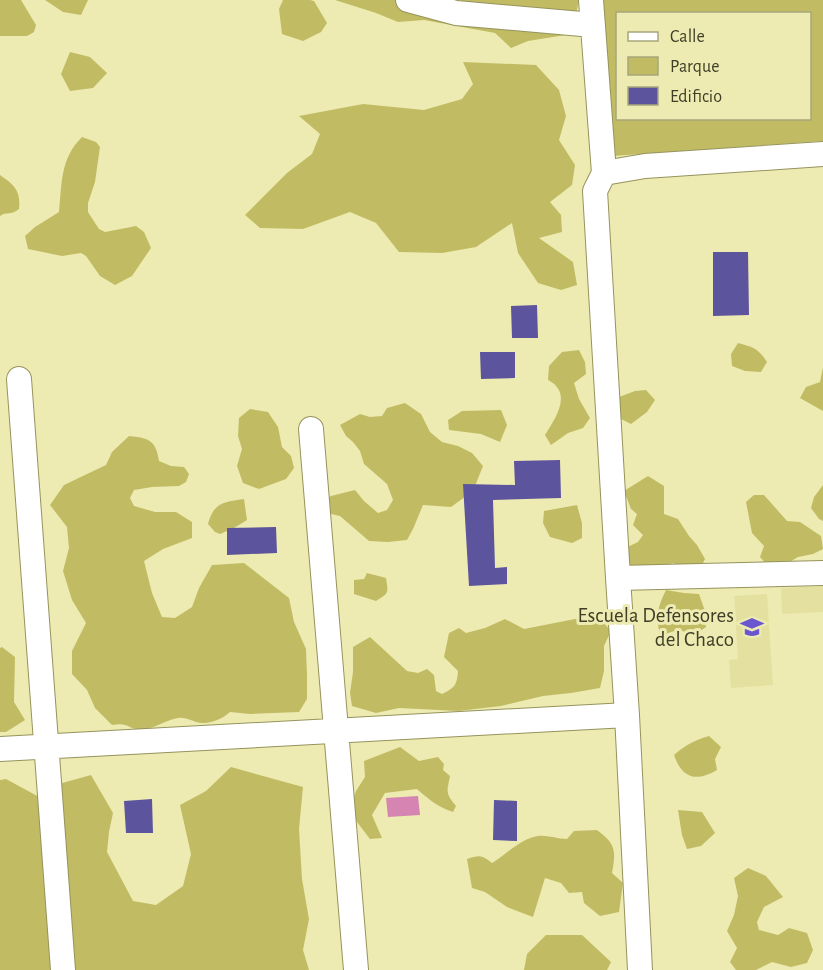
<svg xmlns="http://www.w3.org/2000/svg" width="823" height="970" font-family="'Alegreya Sans',sans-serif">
<rect width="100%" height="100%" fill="#edebb1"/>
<path fill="#e4e1a0" d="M823,586v26l-41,2 -1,-26z
M767,594l6,91 -42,3 -2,-28 9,-1 -4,-63z"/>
<path fill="#c1bc64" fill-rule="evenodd" d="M0,0h21l15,25 -2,7 -7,4h-27z
M45,0h43l-7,15 -18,-3z
M283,0h27l4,1 13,22 -6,9 -18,9 -21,-7 -3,-25z
M335,0h244l-7,34 -44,7 -17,7 -16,-15 -71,-13 -26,2 -22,-9z
M601,0h222v141l-210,15zM618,14h192v104h-192z
M70,52l20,5 17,16 -14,15 -23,3 -9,-17z
M463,62l73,3 23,25 7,26 -7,24 16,25 -3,20 -22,17 11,13 1,17 -23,6 34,24 4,23 -16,5 -23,-7 -20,-30 -6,-30 -36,24 -34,6 -43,-1 -23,-29 -26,-11 -47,17 -43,-1 -15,-13 42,-42 25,-19 8,-20 -21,-18 64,-12 61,6 38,-11 11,-15z
M82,137l14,5 4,5 -5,35 -7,21v9l11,17 6,3 31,-6 8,6 7,16 -19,28 -17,9 -15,-9 -14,-20 -5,-3 -19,3 -34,-7 -3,-13 10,-9 24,-15c3,-29 1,-53 23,-75z
M0,175c14,10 21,15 19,34 -8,7 -12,2 -19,7z
M738,343c15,4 20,5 29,19l-6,10 -16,-1 -13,-5 -1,-12z
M579,350l6,12 1,12 -12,9 5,16 11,19 -7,10 -15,5 -17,12 -6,-10c8,-13 24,-35 11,-49 -2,-3 -5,-4 -8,-6l1,-14 13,-14z
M823,367v44l-23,-13 6,-11 14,-5z
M646,390l9,10 -8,12 -16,12 -16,-8 -1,-17 21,-8z
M405,403l16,11 9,18 12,10 16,4 14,7 11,13 -10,25 -22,16 -28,-2 -10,24 -6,11 -19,2 -19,-1 -29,-25 -13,-3 -8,-8 12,-9 24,-6 9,11 14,12 9,-3 6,-10 -6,-16 -23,-20 -4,-13 -7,-9 -7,-6 -6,-11 20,-11 10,3 12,-1 5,-8z
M250,409l18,3 10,15 4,20 9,9 3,12 -8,11 -27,10 -16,-6 -6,-17 5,-17 -4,-13 1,-18z
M501,410l6,15 -7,17 -19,-8 -32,-4 -1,-10 14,-9z
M129,436c20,2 27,4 30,25l12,5 13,1 5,7 -3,8 -7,4 -27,1 -18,3 -4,8 4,8 21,6h21l16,10v16l-29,11 -19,12 8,32 10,24 13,1 17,-11 7,-19 13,-23 32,-2 45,35 5,24 12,27 1,26v24l-8,13 -49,2 -20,-2c-9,8 -21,13 -34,10 -6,-2 -11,-5 -18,-4 -13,2 -26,13 -40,11 -12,-1 -9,-7 -26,-4l-17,-17 -8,-18 -15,-16v-23l14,-28 -14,-23 -9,-29 6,-23 -2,-21 -17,-22 14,-20 42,-20 6,-13z
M648,476l16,10v28l14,5 11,17 8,9 8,14 -5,10 -18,-1 -9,-5 -10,4 -27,18 -13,-36 15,-7 5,-7 -10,-10 4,-11 -6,-5 -7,-18z
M823,485v36l-4,-2 -8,-11 3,-11z
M754,495h10l23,26 13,1 21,14 2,13 -10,5 -15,3 -12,7 -18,2 -8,-9 4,-11 -12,-13 -6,-31z
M244,499l3,21 -13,8 -14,6 -5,-2 -7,-8c6,-22 16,-22 36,-25z
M577,505l5,18v15l-10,5 -22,-6 -7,-14 1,-12z
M367,573l19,5c2,14 4,15 -10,23l-22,-7v-14l10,-1z
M666,590l18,3 15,1 6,17 1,16 -10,7 -19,-4 -17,6c-4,-20 -3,-28 6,-46z
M505,619l19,10 51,-10 28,3 8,9 -7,15v25l-4,17 -29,5 -28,3 -42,10 -43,5 -59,-3 -23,5 -24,-7 -2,-13 3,-21v-25l17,-10 37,34 11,2 9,-4 7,6 2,16 6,3c12,-6 15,-8 16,-23l-14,-14 5,-24 10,-5 7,5 19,-5z
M2,647l13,10 -1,45 11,18 -19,12h-6v-84z
M709,736l12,11 -6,12 2,11c-20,12 -35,9 -43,-15 11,-10 21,-15 35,-19z
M400,747l19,14 19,-4 6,7 -1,6 7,6c-3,16 -5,17 6,30l-3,6c-15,-5 -25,-13 -36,-23l-32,4 -13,22 10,23 -12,1 -13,-17 -6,-15 5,-16 9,-14 -1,-16z
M231,767l72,20 -4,42 3,50 7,40 -6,31 6,20h-309v-190l6,-1 35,19 14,-13 36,-10 22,38 -4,19 -2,20 26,49 23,4 27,-19 8,-32 -11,-49 26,-14z
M678,810l24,2 13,21 -14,13 -14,3 -5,-14z
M597,830c19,14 19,21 15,43l11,10 -4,29 -19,4 -16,-13 -2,-11 -13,1 -8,-10 -16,-5 -12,39 -26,-10 -22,-15 -13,-4 -5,-29c13,-4 14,-4 25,4 14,-9 30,-25 46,-27 9,-1 20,3 29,3l7,-8z
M748,868l18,8 17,21 -19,10 -7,15 2,8 19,5 11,-7 18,5 6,17 -6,13 -16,4 -19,-5 -16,8h-20l-6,-8 7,-14 -10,-17 7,-16 4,-19 -4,-18z
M546,935h36l29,27 -4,8h-83l3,-16z"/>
<path fill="#d684b2" d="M418,796l2,19 -32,2 -2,-19z"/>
<path fill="#5c549d" d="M713,252h35l1,63 -36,1z
M537,305l1,33h-26l-1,-32z
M480,352h35v26l-34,1z
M560,460l1,38 -68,2 2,68 12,-1v17l-38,2 -6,-102 52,1 -1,-24z
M276,527l1,26 -50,2v-27z
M152,799l1,34h-27l-2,-32z
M494,800l23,1v40l-24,-1z"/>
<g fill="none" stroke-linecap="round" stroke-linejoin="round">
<g stroke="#95935d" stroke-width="26">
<path id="minor" d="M408,0l48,13 137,12
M591,0l13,173 -9,18 23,387 9,137 13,255
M604,173l41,-7 178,-12
M19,379l44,591
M311,429l45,541
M618,578l205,-5
M0,749l627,-34"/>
</g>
<use href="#minor" stroke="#fff" stroke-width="24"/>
</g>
<defs>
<g id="school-bare" transform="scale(1.8)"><path d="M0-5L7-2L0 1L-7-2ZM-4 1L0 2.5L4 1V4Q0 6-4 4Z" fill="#6a57d0" stroke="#edebb1" stroke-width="2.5" paint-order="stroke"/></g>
</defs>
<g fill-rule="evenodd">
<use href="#school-bare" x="752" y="627"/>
</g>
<g text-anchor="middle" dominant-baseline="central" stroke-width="6" stroke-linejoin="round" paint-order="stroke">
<g font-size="21" fill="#3f3e27" stroke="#edebb1" text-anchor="end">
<text x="734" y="615">Escuela Defensores<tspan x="734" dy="24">del Chaco</tspan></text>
</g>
</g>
<rect x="616" y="12" width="195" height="108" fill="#edebb1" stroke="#a7a67a" stroke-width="1.5"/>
<rect x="628" y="32" width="30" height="9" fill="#ffffff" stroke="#a7a67a" stroke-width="1.5"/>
<text x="670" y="42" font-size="18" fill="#3f3e27">Calle</text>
<rect x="628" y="57" width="30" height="18" fill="#c1bc64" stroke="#a7a67a" stroke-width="1.5"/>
<text x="670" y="72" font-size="18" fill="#3f3e27">Parque</text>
<rect x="628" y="87" width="30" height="18" fill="#5c549d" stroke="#a7a67a" stroke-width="1.5"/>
<text x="670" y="102" font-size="18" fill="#3f3e27">Edificio</text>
</svg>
